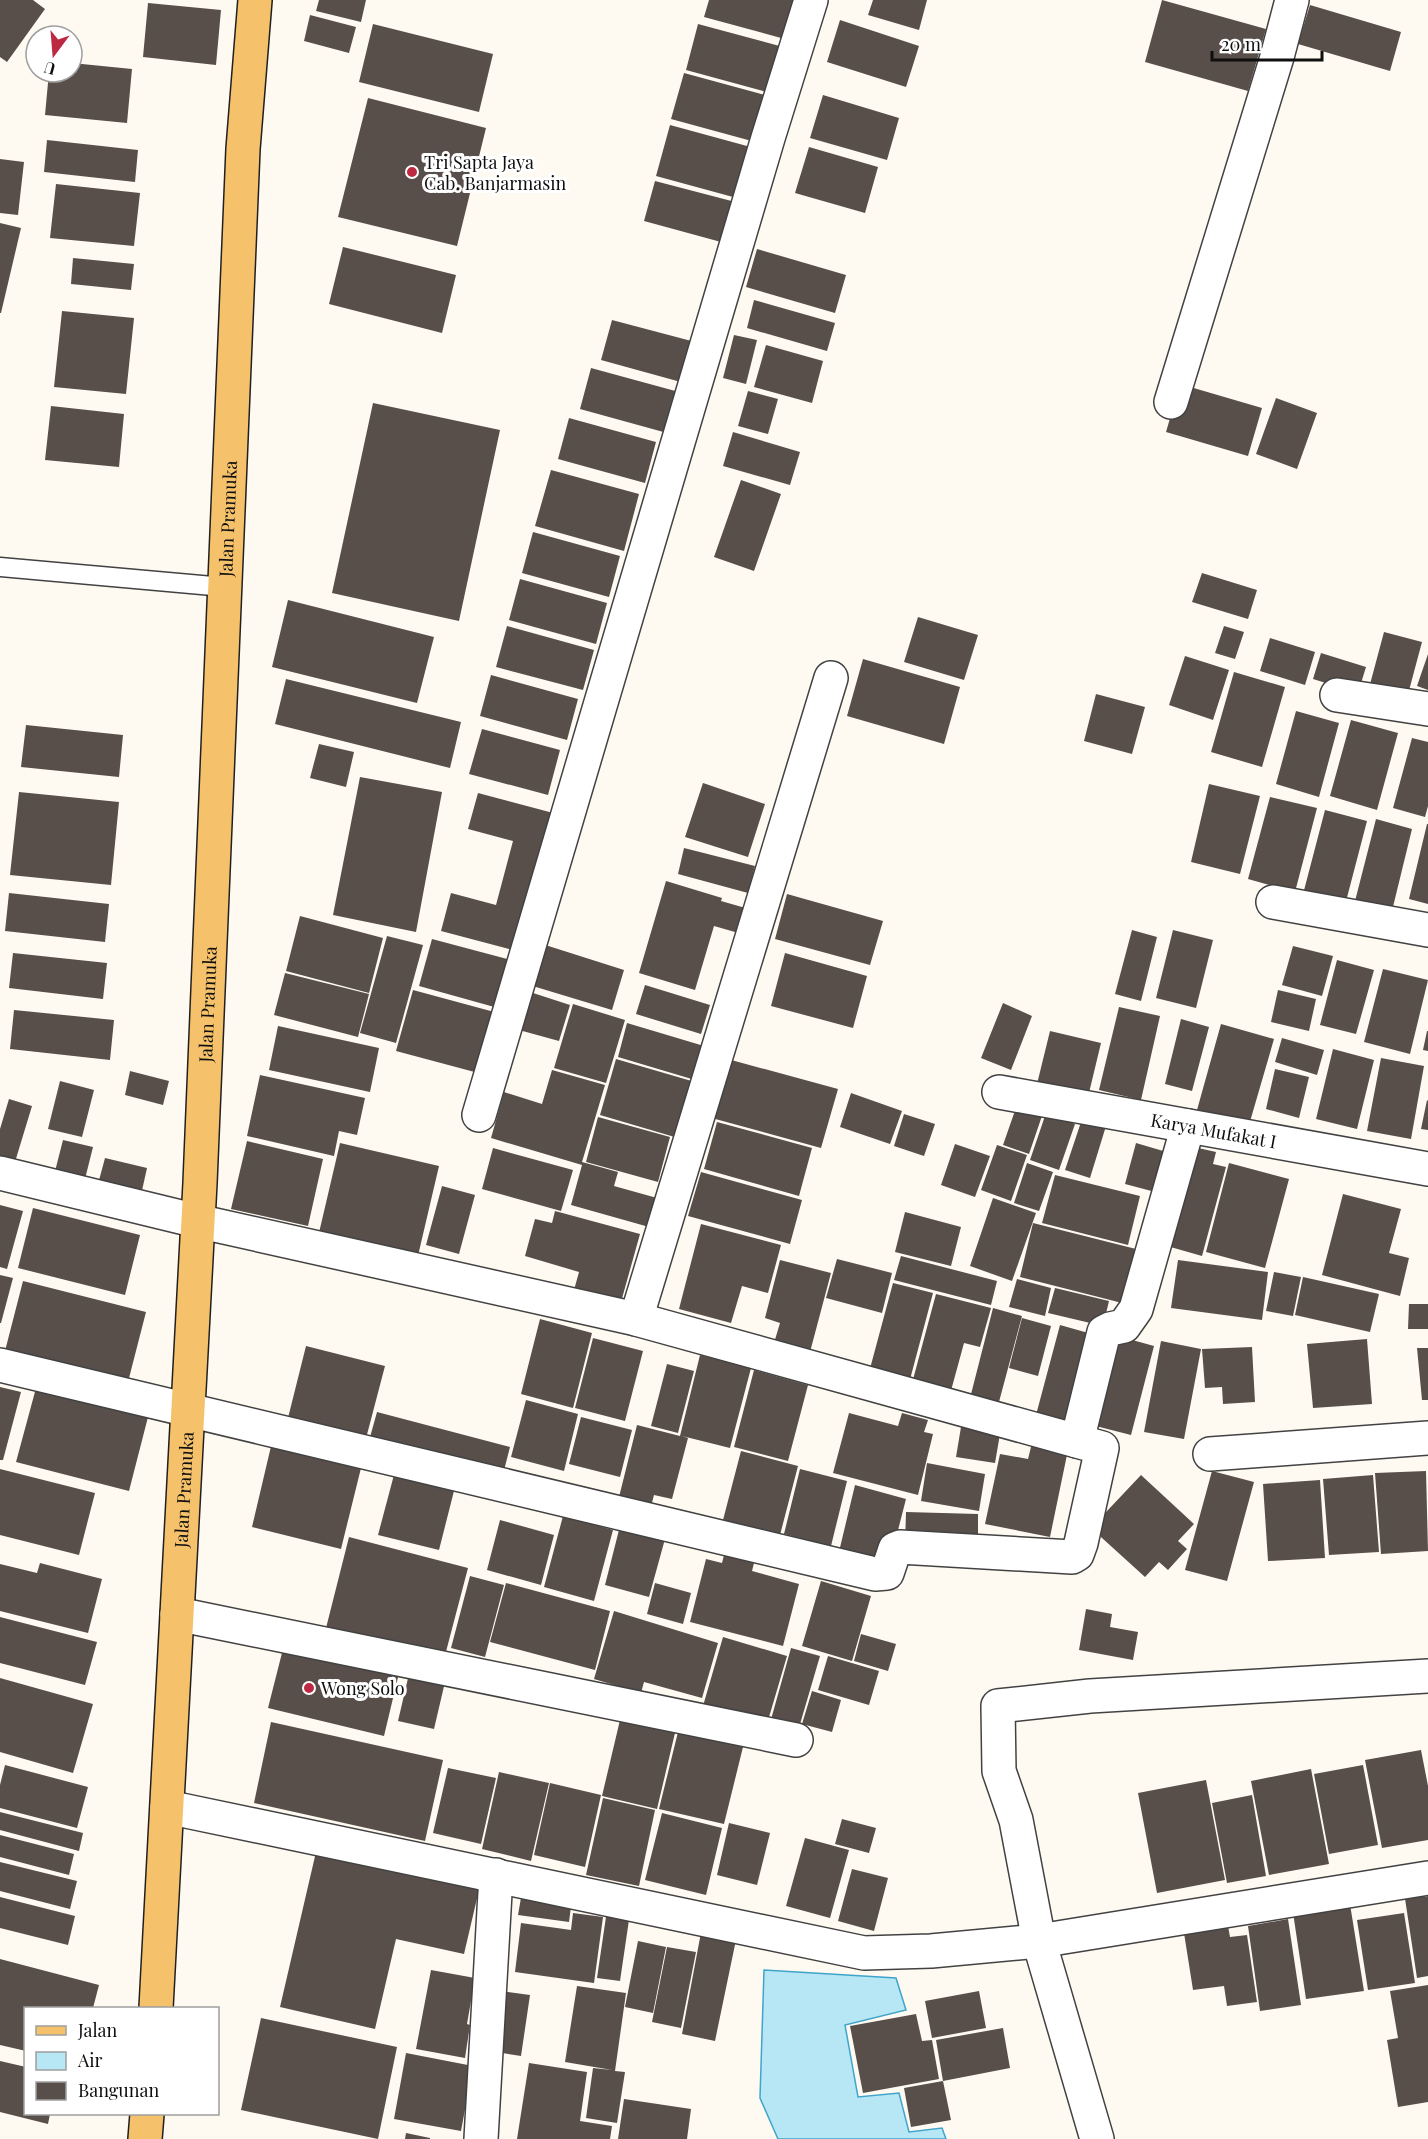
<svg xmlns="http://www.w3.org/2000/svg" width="1428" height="2139" font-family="'Playfair Display',serif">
<rect width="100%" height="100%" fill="#fffaf1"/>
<path fill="#b7e6f5" stroke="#3fa5cb" stroke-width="1.5" d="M764,1970l132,8 10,32 -61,15 13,72 41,-4 10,39 33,-4 4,11h-168l-18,-41z"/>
<path fill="#584f4b" d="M0,0h33l12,9 -38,53 -7,-5z
M319,0h47l-5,22 -45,-11z
M709,0h95l-12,41 -88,-24z
M873,0h54l-8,30 -51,-15z
M1162,0l104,29 -18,62 -103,-29z
M148,3l73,7 -5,55 -73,-8z
M1310,5l91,27 -11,39 -92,-27z
M310,15l46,12 -7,26 -45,-12z
M840,20l79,26 -13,41 -79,-25z
M373,24l120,30 -14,58 -120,-30z
M698,24l89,24 -13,46 -88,-24z
M72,63l60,6 -5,54 -82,-8 4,-43h23z
M684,73l88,24 -13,46 -88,-24z
M823,95l76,23 -12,42 -77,-22z
M368,98l118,30 -29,118 -119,-29z
M670,125l88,24 -14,51 -88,-24z
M47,140l91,10 -3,32 -91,-10z
M809,147l69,20 -13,46 -70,-20z
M0,159l24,3 -6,53 -18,-2z
M655,181l88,23 -11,41 -88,-24z
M56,184l84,9 -6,53 -84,-8z
M0,223l21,5 -20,85h-1z
M343,247l113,28 -14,58 -113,-29z
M757,249l89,26 -11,38 -89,-26z
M73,258l61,6 -3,26 -60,-6z
M754,300l81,23 -8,28 -80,-23z
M62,311l72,7 -8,76 -72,-7z
M612,320l87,23 -11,41 -87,-24z
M734,335l23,5 -11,44 -23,-6z
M766,345l57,16 -11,42 -58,-16z
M591,368l88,24 -12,41 -87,-24z
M1180,384l82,24 -14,48 -82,-24z
M748,391l30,8 -10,35 -30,-8z
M1276,398l41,15 -20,56 -41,-15z
M373,403l127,27 -41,191 -127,-28z
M51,406l73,8 -5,53 -74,-7z
M569,418l87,24 -11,41 -87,-24z
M733,432l67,20 -10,33 -67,-19z
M551,470l88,24 -15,57 -89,-25z
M741,480l40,14 -27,77 -40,-14z
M533,532l87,24 -11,41 -87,-24z
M1202,573l55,17 -9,29 -56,-17z
M520,579l87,24 -11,41 -87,-24z
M288,600l146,37 -17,66 -145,-36z
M918,617l60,18 -14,45 -60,-18z
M507,626l87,24 -11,40 -87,-23z
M1224,626l20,6 -9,27 -20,-6z
M1384,632l38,10 -15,56 -38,-10z
M1270,638l45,14 -10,33 -45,-14z
M1321,653l45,14 -8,26 -45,-14z
M1428,654v36l-11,-4z
M1185,656l44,14 -16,50 -44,-15z
M863,659l97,28 -16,57 -97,-28z
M1234,672l51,15 -23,80 -51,-15z
M491,675l87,24 -11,41 -87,-24z
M286,679l175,43 -11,46 -175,-44z
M1096,694l49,13 -13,47 -48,-13z
M1296,711l43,12 -20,74 -43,-13z
M1351,720l47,13 -21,77 -47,-14z
M26,725l97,10 -4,42 -98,-10z
M482,729l78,21 -12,45 -79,-21z
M1412,738l16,4v64l-3,11 -32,-9z
M319,744l35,8 -8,35 -36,-9z
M360,777l82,15 -26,140 -83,-17z
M703,783l62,21 -17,53 -63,-20z
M1209,784l51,12 -20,78 -49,-12z
M19,792l100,10 -8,83 -101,-10z
M478,793l79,21 -37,138 -79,-21 10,-38 45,12 17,-64 -45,-12z
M1270,797l47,11 -22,84 -47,-13z
M1325,810l42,11 -23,88 -42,-11z
M1376,819l36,10 -21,86 -37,-10z
M1427,824h1v80l-19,-5z
M684,848l71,18 -7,27 -70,-19z
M666,881l56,17 -1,3 28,8 -7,25 -28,-8 -19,64 -56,-17z
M9,893l100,11 -4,38 -100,-11z
M787,894l96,27 -13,44 -95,-26z
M300,916l83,22 -14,55 -83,-22z
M1132,930l25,7 -16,64 -26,-7z
M1173,930l40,10 -17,68 -40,-10z
M387,936l36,9 -27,98 -36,-10z
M432,939l86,23 -13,48 -86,-24z
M539,943l85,27 -12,40 -86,-26z
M1293,946l40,10 -11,40 -40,-11z
M13,953l94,10 -4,36 -94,-11z
M785,953l82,23 -14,52 -82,-22z
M1337,960l37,10 -18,64 -36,-9z
M1383,969l45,11 -18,74 -46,-12z
M285,973l84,21 -11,43 -84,-22z
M645,985l65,20 -9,29 -65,-20z
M413,990l85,23 -16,61 -86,-23z
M1278,990l38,9 -7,32 -38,-9z
M530,992l40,13 -11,36 -40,-11z
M1003,1003l29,13 -21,54 -30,-12z
M573,1004l52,16 -19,63 -52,-15z
M1119,1007l41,9 -19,84 -42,-10z
M14,1010l100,10 -4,40 -100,-11z
M1181,1019l28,8 -17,64 -27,-7z
M627,1023l77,23 -9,34 -77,-23z
M1221,1024l53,15 -25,86 -52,-15z
M278,1026l101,22 -9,44 -101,-22z
M1050,1031l51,12 -13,54 -51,-13z
M1427,1031h1v20l-5,-1z
M1282,1038l42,12 -7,25 -42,-13z
M1333,1049l41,11 -17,69 -41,-10z
M724,1058l114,31 -17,59 -113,-31z
M1381,1058l43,8 -13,73 -44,-8z
M616,1059l79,23 -17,56 -78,-23z
M1275,1069l34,8 -10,41 -33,-9z
M552,1070l53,15 -23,77 36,10 -4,14 43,12 -8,29 -78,-22 11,-40 -91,-27 13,-46 38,12z
M130,1071l39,10 -6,24 -38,-10z
M260,1075l105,23 -8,37 -18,-4 -5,25 -87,-20z
M60,1081l34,9 -12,47 -34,-8z
M851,1093l51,18 -12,33 -50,-17z
M9,1099l23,7 -17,56 -15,-5v-28z
M1427,1100l1,1v29l-7,-1z
M1018,1102l26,8 -15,44 -26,-9z
M1046,1113l29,11 -16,46 -29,-10z
M904,1114l31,10 -11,32 -30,-10z
M598,1117l72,20 -12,45 -72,-20z
M1082,1119l24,7 -16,52 -25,-8z
M717,1122l95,26 -13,48 -95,-27z
M63,1140l30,7 -10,40 -30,-8z
M247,1141l76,18 -15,67 -77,-17z
M340,1143l99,23 -22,94 -99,-23z
M1136,1143l34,10 -11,40 -34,-9z
M955,1144l35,12 -15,41 -34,-12z
M997,1145l30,10 -16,46 -30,-11z
M1194,1147l22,5 -3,12 13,3 -24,89 -42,-12z
M493,1148l80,22 -12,41 -79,-22z
M105,1158l42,10 -6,27 -43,-11z
M1027,1163l26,9 -14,39 -25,-8z
M1229,1163l60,16 -24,89 -59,-16z
M701,1172l101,28 -12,44 -102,-28z
M1055,1175l85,21 -12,49 -86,-22z
M442,1186l33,9 -16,59 -33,-9z
M1343,1194l58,15 -12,44 20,5 -9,38 -78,-21z
M993,1198l43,15 -24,68 -42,-15z
M0,1205l23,6 -16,58 -7,-2z
M33,1208l107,27 -15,60 -107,-27z
M555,1211l85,23 -19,68 -47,-12 5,-18 -54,-16 10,-37 17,4z
M905,1212l56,15 -10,39 -56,-14z
M1033,1223l107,27 -14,54 -106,-27z
M701,1224l80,21 -13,48 -26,-7 -11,37 -52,-14z
M901,1256l96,25 -6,24 -97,-25z
M837,1259l55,14 -10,40 -56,-15z
M780,1260l51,13 -21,79 -36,-9 6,-20 -15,-5z
M1178,1260l90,12 -6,48 -91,-12z
M1274,1272l27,5 -8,39 -27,-5z
M0,1275l13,3 -12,45h-1z
M1303,1277l76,17 -9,38 -75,-17z
M1017,1279l34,9 -6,28 -36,-9z
M23,1281l123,31 -18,70 -123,-31z
M893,1283l40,10 -25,94 -40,-11z
M1055,1288l54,13 -6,25 -55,-13z
M936,1294l55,14 -11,39 -16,-4 -15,55 -38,-11z
M1409,1304h19v25h-20z
M993,1308l29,8 -26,97 -28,-7z
M1022,1318l29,8 -13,50 -29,-8z
M540,1319l52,14 -19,75 -52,-14z
M1060,1325l39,11 -23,89 -40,-10z
M1107,1333l47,13 -23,89 -47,-12z
M593,1338l50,13 -18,70 -50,-13z
M1367,1339l5,65 -59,4 -6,-64z
M1161,1341l40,8 -17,90 -40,-7z
M306,1346l79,20 -21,80 -78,-20z
M1252,1347l3,55 -32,2 -1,-17 -17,1 -3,-39z
M1417,1348h11v52h-6z
M700,1355l51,13 -21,80 -48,-12 6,2 -16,61 -18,-4 -6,23 -32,-9 21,-84 43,11z
M667,1364l27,7 -16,62 -27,-7z
M754,1370l54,15 -20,76 -54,-14z
M0,1387l21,5 -18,68h-3z
M36,1388l112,29 -19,74 -113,-29z
M526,1400l52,14 -14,57 -53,-14z
M377,1412l133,35 -9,35 -134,-34z
M849,1413l49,13 4,-13 26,7 -4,12 9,2 -15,61 -85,-22z
M581,1417l51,13 -12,47 -51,-13z
M961,1427l39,7 -5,29 -39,-6z
M272,1442l90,22 -21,85 -89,-22z
M1032,1443l36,7 -18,87 -65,-13 15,-70 28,5z
M741,1451l57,15 -18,69 -57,-15z
M927,1463l58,11 -6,37 -58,-10z
M0,1469l95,24 -16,62 -79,-20z
M800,1469l47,12 -16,65 -47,-12z
M395,1471l60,16 -16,63 -61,-15z
M1212,1471l42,11 -27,99 -42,-11z
M1426,1471l2,80 -47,3 -6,-81z
M1141,1475l53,49 -16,17 9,8 -19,21 -9,-8 -14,15 -54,-49z
M1373,1475l6,77 -50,3 -6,-76z
M1320,1480l5,78 -57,3 -5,-77z
M855,1485l51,14 -19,74 -50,-13z
M906,1512l72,2v33l-73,-2z
M563,1516l50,14 -19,71 -50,-14z
M500,1520l54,15 -13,50 -54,-15z
M620,1526l45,13 -16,58 -44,-12z
M349,1537l119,31 -25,95 -118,-31z
M724,1555l30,8 -2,8 47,13 -16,62 -93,-24 16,-63 16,4z
M40,1563l62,16 -14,54 -88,-22v-47l37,9z
M470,1576l34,9 -19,72 -34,-9z
M821,1581l50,15 -19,65 -50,-15z
M506,1583l104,28 -15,59 -105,-28z
M655,1583l36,10 -8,31 -36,-10z
M1086,1609l26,5 -2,13 28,5 -5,28 -54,-10z
M614,1611l104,32 -16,55 -58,-16 -3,11 -47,-14z
M0,1617l97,25 -12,43 -85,-22z
M861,1634l35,10 -8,27 -34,-10z
M723,1637l64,19 -20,68 -64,-18z
M284,1645l115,28 -15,63 -116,-28z
M791,1648l29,8 -22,75 -28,-8z
M828,1656l51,15 -10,34 -51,-15z
M409,1674l36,8 -11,47 -36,-8z
M0,1678l93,26 -20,69 -73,-21z
M812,1691l29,9 -9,32 -30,-8z
M620,1720l55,13 -18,76 -55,-13z
M271,1722l172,38 -18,81 -171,-38z
M678,1732l65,15 -19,77 -65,-15z
M1421,1750l7,36v54l-46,8 -17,-88z
M5,1765l83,22 -11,41 -77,-20v-23z
M1363,1765l15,80 -49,9 -15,-80z
M448,1768l48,10 -15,66 -48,-11z
M1311,1769l18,95 -60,11 -18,-94z
M499,1772l50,11 -18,78 -49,-12z
M1206,1780l19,100 -68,13 -19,-100z
M550,1783l51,12 -16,72 -51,-12z
M1252,1795l14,81 -39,7 -15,-80z
M603,1798l52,12 -16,76 -53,-11z
M0,1812l83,21 -4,18 -79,-21z
M662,1813l60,15 -16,67 -61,-15z
M842,1819l34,9 -7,25 -34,-9z
M729,1823l41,10 -13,52 -40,-10z
M0,1835l74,19 -5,21 -69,-18z
M805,1838l44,12 -19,68 -44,-12z
M319,1839l163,38 -18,77 -68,-15 -21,90 -95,-22z
M0,1862l77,19 -7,28 -70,-18z
M852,1869l36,9 -14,53 -36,-10z
M1423,1889l2,8 3,-1v80l-11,2 -13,-86z
M522,1892l50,7 -3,23 -51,-7z
M0,1897l75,19 -7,29 -68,-17z
M1349,1898l15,93 -58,8 -14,-93z
M607,1910l23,3 -10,68 -23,-3z
M573,1913l30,4 -9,66 -79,-11 6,-49 50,7z
M1404,1913l11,70 -47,7 -11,-70z
M1288,1919l13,86 -41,6 -12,-85z
M1228,1926l2,11 17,-2 10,67 -30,4 -3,-20 -31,4 -9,-57z
M702,1927l35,8 -22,106 -33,-7z
M638,1941l28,6 -13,66 -28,-6z
M667,1947l29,5 -15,76 -29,-6z
M0,1959l99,26 -6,23h-67v43l-26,-6z
M431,1970l44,8 -8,46 3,1 -5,33 -49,-9z
M1428,1985v117l-30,5 -11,-67 11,-2 -8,-47z
M577,1986l49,7 -11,78 10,1 -8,51 -31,-5 7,-50 19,2 -47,-8z
M500,1991l30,4 -9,61 -31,-5z
M979,1991l7,37 -54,10 -7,-37z
M916,2014l6,27 10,-1 7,39 -76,14 -13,-67z
M261,2018l136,29 -19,92 -137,-29z
M1003,2028l7,40 -67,13 -7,-41z
M406,2053l67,13 -12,65 -67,-12z
M0,2061l26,6v47h24l-2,10 -48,-12z
M529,2063l58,9 -7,49 32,5 -2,13h-93z
M943,2081l8,39 -40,7 -7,-39z
M624,2099l67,10 -4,30h-69z
M406,2133l24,5v1h-25z"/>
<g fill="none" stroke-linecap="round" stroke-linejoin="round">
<g stroke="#424242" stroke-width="21">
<path id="lane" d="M0,567l224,20"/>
</g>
<g stroke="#424242" stroke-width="36">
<g id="street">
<path d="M1171,402l106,-345 15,-57"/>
<path d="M1337,695l91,14"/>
<path d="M1273,902l155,28"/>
<path id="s1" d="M999,1092l429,77"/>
<path d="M479,1115l289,-977 43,-138"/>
<path d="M0,1173l197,48 439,98 466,129 -21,95 -4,11 -5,3 -172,-10 -5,2 -8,24 -12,1 -875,-209"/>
<path d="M636,1319l195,-641"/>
<path d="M1077,1441l27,-109 6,-3 14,-3 12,-17 52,-183"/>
<path d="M1210,1454l218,-16"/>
<path d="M177,1614l619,126"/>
<path d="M167,1807l697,146 67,-2 108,-10 389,-63"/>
<path d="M481,2139l15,-264"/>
<path d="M1097,2139l-58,-198 -23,-121 -17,-49 -1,-65 92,-10 338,-20"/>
</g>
</g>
<g stroke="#202020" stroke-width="36">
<g id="primary">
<path id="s2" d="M156,2008l44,-825 43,-1034 12,-149"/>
<path d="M145,2139l2,-25"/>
</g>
</g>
<use href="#lane" stroke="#fff" stroke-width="18"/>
<use href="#street" stroke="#fff" stroke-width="33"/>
<use href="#primary" stroke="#f5c26b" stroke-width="33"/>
</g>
<g fill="#bd2943" stroke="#fff" stroke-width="2">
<circle cx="412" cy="172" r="6"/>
<circle cx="309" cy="1688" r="6"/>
</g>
<g text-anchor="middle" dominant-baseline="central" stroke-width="6" stroke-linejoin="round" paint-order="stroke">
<g font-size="18" fill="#0f0f0f" stroke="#fff" text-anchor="start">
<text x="424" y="162">Tri Sapta Jaya<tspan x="424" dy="21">Cab. Banjarmasin</tspan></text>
<text x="321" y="1688">Wong Solo</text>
</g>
<g font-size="18" fill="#0f0f0f" stroke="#fff">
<text stroke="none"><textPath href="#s2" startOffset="1491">Jalan Pramuka</textPath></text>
<text stroke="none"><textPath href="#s2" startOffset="1005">Jalan Pramuka</textPath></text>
<text stroke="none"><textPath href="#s1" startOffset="218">Karya Mufakat I</textPath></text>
<text stroke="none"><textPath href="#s2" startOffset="519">Jalan Pramuka</textPath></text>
</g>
</g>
<rect x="24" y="2007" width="195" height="108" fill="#ffffff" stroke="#9f9f9f" stroke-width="1.5"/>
<rect x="36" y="2026" width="30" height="9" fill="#f5c26b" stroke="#9f9f9f" stroke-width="1.5"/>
<text x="78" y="2037" font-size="18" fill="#0f0f0f">Jalan</text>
<rect x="36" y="2052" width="30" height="18" fill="#b7e6f5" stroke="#9f9f9f" stroke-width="1.5"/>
<text x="78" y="2067" font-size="18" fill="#0f0f0f">Air</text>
<rect x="36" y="2082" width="30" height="18" fill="#584f4b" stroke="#9f9f9f" stroke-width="1.5"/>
<text x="78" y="2097" font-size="18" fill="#0f0f0f">Bangunan</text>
<g transform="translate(54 54) rotate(196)"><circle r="28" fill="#ffffff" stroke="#9f9f9f" stroke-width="1.5"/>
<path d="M0-4.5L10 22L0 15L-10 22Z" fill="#bd2943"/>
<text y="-9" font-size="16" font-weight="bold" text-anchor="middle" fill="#0f0f0f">U</text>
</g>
<path d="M1212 51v9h110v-9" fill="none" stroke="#0f0f0f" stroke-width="3"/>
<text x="1221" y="51" font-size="18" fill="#0f0f0f" stroke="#ffffff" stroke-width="4.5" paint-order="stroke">20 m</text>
</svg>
